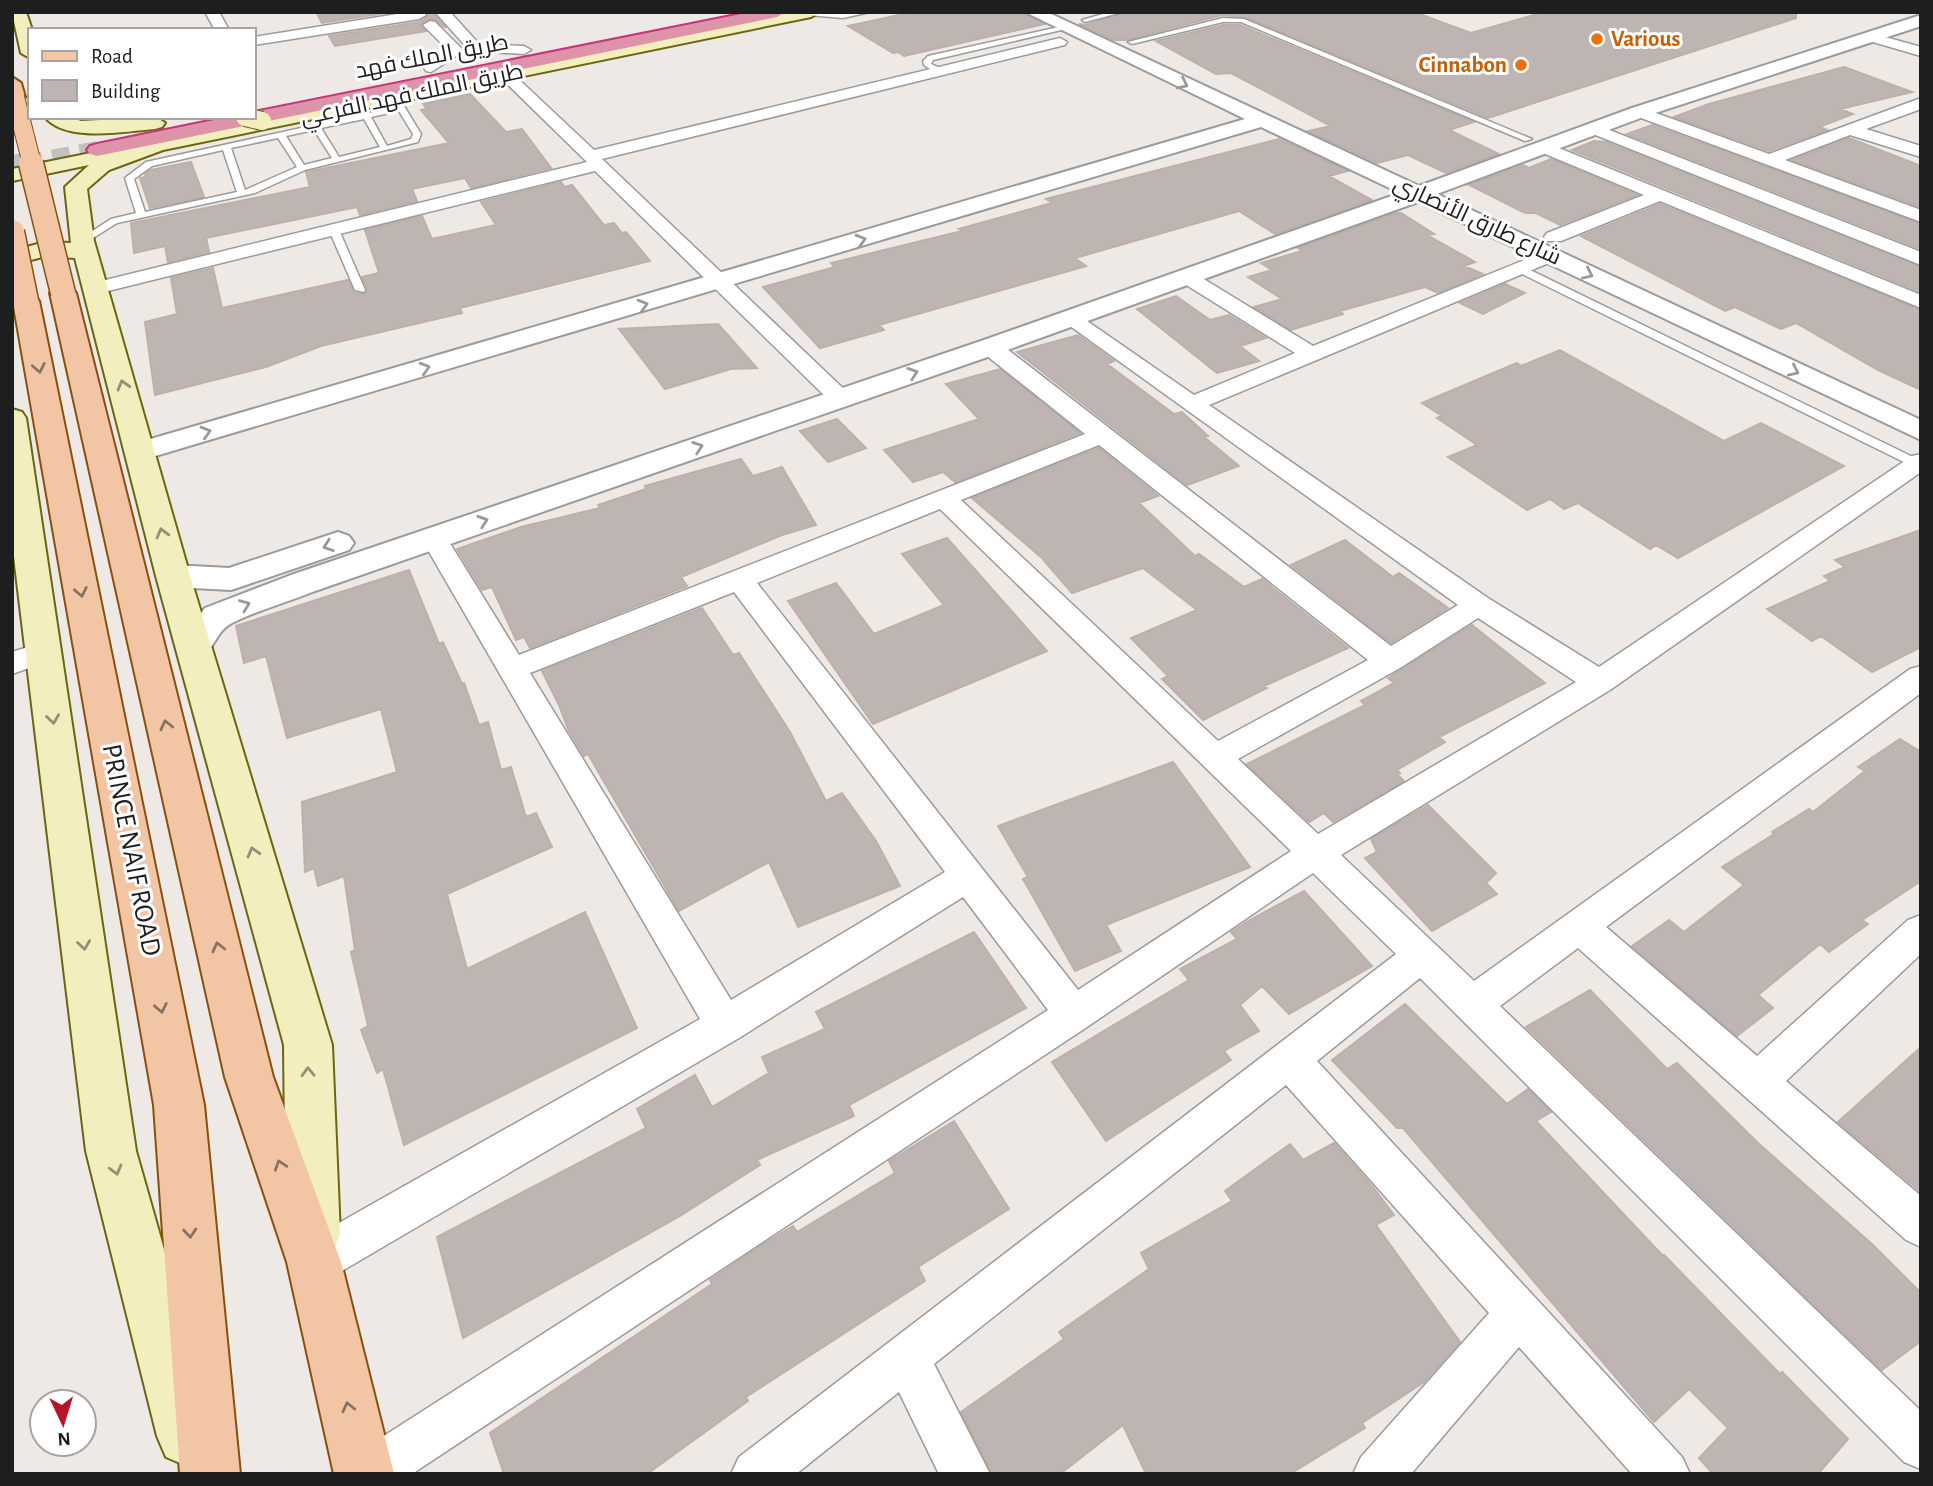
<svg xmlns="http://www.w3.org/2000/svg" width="1933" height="1486" font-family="'Alegreya Sans',Cairo,sans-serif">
<rect width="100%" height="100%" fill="#eee9e5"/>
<path fill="#beb5b2" stroke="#beafa8" stroke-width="2" d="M316,12h76l-70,11z
M427,12h5l14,16 -15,-10 -11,7 6,6 -91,15 -6,-10 90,-14 8,-5z
M913,12h110l21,12 -140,32 -6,-4 -5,1 -45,-27z
M1125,12h289l57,21 73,-21h252v6l-308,100 -243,-101 -23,-2 -95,25h-13l-35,-16 7,1z
M1223,25h17l234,97 -25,8 50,24 -53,19 -38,-18 -31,8 -69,-32 23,-5 -100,-53 -15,1 -60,-33z
M1844,67l68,25 -72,17 13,5 -34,13 8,3 -58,21 -95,-34 35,-13z
M470,94l36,38 16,-3 29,39 -80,20 -6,-10 -53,11 5,12 -57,14 -3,-8 -151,31 3,14 -41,10 -3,-16 -31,7 -3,-30 179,-36 -4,-15 143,-29 -28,-33 6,-1 -4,-5z
M1652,125l269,99v25l-294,-115z
M1849,138l72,28v41l-129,-47z
M1279,139l69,32 -19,5 43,24 -97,34 -36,-23 -164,47 11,8 -207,59 5,5 -64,18 -57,-61 72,-20 -4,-4 131,-32 -3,-2 93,-26 -6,-4z
M1594,141l12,1 315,125v25l-349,-142z
M1551,159l86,36 -77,30 -24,-12h-11l-56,-28 54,-20 6,3z
M191,162l13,35 -54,11 -10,-30 6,-1 -1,-3 6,-4z
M561,182l4,5 7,-2 32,40 10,-2 8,10 4,-1 24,29 -190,47 2,5 -141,33 -55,21 -111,28 -10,-73 32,-8 -6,-36 42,-10 9,40 126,-28 6,13 11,1 2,-5 -5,-12 17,-4 -14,-43 57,-14 10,23 64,-14 -15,-23z
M1660,204l261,106v80l-43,-20 -82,-47 -15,6 -46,-22 -10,4 -144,-75z
M1396,213h5l33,21 -7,1 48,27 -11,4 19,8 -45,19 -13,-6 -85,24 3,3 -52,16 -37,-23 28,-8 -34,-22 24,-7 -11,-7 41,-12 -4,-3z
M1505,284l20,9 -42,21 -23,-11z
M1176,296l34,24 19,-5 37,23 -26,8 19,15 -42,12 -80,-64z
M718,324l39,44 -26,1 -66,20 -46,-60z
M1078,335l36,26 -7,3 67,50 8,-2 26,24 -4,1 35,29 -52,19 -170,-133z
M1560,350l164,91 37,-18 83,43 -166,92 -22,-13 -6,4 -72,-46 -14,6 -14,-10 -23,11 -79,-53 29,-12 -40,-27 5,-2 -20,-13 95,-40 4,3z
M1000,369l80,64 -125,49 -12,-10 -30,10 -29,-32 95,-31 -33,-35z
M837,419l29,29 -38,14 -28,-31z
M1099,448l59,48 -19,7 56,53 4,-2 45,33 18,-8 86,69 -84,38 3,2 -64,32 -41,-41 6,-3 -37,-38 66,-28 -54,-42 -71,25 -30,-35 -70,-60z
M741,459l12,17 29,-9 34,58 -34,10 -101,42 6,9 -157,62 -6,-11 -8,3 -24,-53 -10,3 -25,-41 64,-22 79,-19 -2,-3 48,-16 -1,-3z
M1921,530v117l-49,25 -51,-36 -9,5 -45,-32 63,-28 -6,-5 21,-9 -10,-7z
M947,538l100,113 -174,73 -85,-123 48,-18 38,51 70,-29 -42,-51z
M1345,540l48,37 6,-4 49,35 -57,35 -100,-78z
M409,570l30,74 4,-2 19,42 2,-1 15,42 9,-3 13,48 10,-3 15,50 10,-4 16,34 -105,47 20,75 118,-57 52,116 -233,117 -21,-76 -6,4 -16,-43 7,-4 -17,-74 4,-2 -11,-74 -26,10 -4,-18 -9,4 -3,-70 95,-30 -16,-63 -94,29 -21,-82 -22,7 -8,-37z
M702,608l31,47 6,-2 51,79 36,69 16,-8 34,48 24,45 -102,41 -29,-65 -90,49 -91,-157 -4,2 -16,-27 -9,-24 -17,-34z
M1472,625l73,58 -106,54 6,5 -48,28 3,3 -3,1 7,7 -71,41 -9,-9 -15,9 -62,-58 118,-59 -4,-4 33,-18 -6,-5z
M1900,739l21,13v129l-59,39 6,4 -39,28 -9,-8 -62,51 15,13 -36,28 -105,-90 37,-26 15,12 60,-47 -22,-18 52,-33 -2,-2 37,-23 4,3 52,-41 -7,-4z
M1173,762l77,105 -144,58 15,26 -46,20 -52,-92 5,-2 -30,-51z
M1428,805l68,68 -10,10 11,11 -65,37 -67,-73 12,-6 -6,-13z
M1304,891l68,75 -83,48 -27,-28 -22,19 19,26 -35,20 7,9 -125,81 -54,-79 137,-82 -9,-11 57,-30 -6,-7 17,-11z
M974,932l52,76 -177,97 5,11 -97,44 3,5 -80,51 -217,122 -26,-101 209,-109 -9,-19 58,-34 17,32 57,-34 -7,-16 63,-28 -9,-17z
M1590,990l77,79 10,-6 81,80 115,102 48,48v48l-39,29 -356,-343z
M1405,1004l102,100 21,-15 23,23 -15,9 127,135 1,-1 116,119 2,-2 66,67 -30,35h-105l-14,-16 29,-30 -39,-39 -35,33 -251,-294h-6l-65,-68z
M1921,1047v145l-83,-70z
M954,1121l55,88 -91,58 7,14 -179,116 2,4 -101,73h-143l-14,-41 222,-149 -2,-4 55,-37 28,-17 4,6 98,-59 -6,-12z
M1334,1143l38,43 22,29 -18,10 84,117 -36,40 -62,41 3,5 -75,46h-144l-23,-49 -63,49h-68l-31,-62 103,-73 -5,-7 90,-63 -8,-16 91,-52 -7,-10 65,-47 13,16z"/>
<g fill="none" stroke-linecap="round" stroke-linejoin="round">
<path stroke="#c4c0bd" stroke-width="18" stroke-dasharray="18 10" stroke-linecap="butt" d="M25,164l72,-14"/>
<path stroke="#c4c0bd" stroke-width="24" stroke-dasharray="24 12" stroke-linecap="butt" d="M12,167l22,-4"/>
<g stroke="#9b9b9b" stroke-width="3">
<path id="service" d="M804,12h66l-27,6 -36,-3z
M1110,12h13l-38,10 -3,-2z
M1223,18l21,1 288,120 -7,2 -284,-119h-18l-91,22 -4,-2z
M1068,25l2,3 -137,32 -2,4 9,4v4h-6l-10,-7 -1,-4 5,-5z
M412,93l7,2 -15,11 17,28 -3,8 -113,28 -50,23 -138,30 -32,20 -8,-2 34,-22 25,-6 -11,-35 21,-16 251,-55v-4zM399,111l14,23 -2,5 -24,7 -16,-29zM364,119l16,28 -41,10 -18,-29zM314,130l18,28 -28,7 -18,-29zM278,138l19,29 -52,23 -14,-42zM223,150l14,42 -92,20 -11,-33 18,-13z
M331,228l8,2 26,60 -1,2 -9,-2 -26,-60z
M1514,266h8l399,195v6h-7l-400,-197z"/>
</g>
<g stroke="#9b9b9b" stroke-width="3">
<path id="minor" d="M205,12h14l10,18h-14z
M410,12h14l2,3 -7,4 -165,26v-8z
M435,12h15l29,32 45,2 7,4 -7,4 -54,-3z
M430,21l5,1 29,29 -33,21 -5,-1 -2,-3 2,-3 22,-15 -25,-25z
M1871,33l50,14v9l-55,-16 -2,-3z
M1060,38l7,4 -2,3 -463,114 246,234 4,5 -4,5h-16l-237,-232 -499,123 -7,-2 -3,-4 3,-4 498,-122 -86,-84 -3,-3 3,-3h10l83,78z
M1921,98v11l-55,20 55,17v11l-71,-22 -65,25 136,50v12l-288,-107 -2,-3 2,-3h12l124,45z
M1594,124l327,128v13l-333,-133 -2,-3z
M1544,142l377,153v13l-261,-107 -99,40h-14l-3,-4 3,-4 97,-38 -106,-44 -2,-4 2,-4z
M1549,250l10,6 -3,4 -347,145 279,193 111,69 313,-211 9,-2v18l-311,218 -269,165 133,126 436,-312 11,-3v27l-315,234 151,129 151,-136 13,-5v39l-135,127 135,115v51l-15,-7 -328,-292 -78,58 421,405v58l-17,-7 -484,-484 -103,83 365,396 8,17h-58l-113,-127 -108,127h-58l8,-17 128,-144 -203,-228 -352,279 56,110h-51l-40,-82 -103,82h-65l8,-17 657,-503 -83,-81 -226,154 -675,447h-69l8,-17 697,-447 -85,-113 -224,141 -409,240 -16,6 -16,-6 -6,-16 6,-16 402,-227 -279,-481 4,-6 9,-3 9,3 76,123 566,-221 -103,-82 -3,-5 3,-5h16l393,304 67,-41 -399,-287 4,-4h14l117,81 101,-42 -115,-72 -3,-4 3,-4h14l119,73zM1099,445l269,215 -150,81 -257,-241zM940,509l351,342 -213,139 -321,-407zM734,592l211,280 -214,128 -201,-327zM1478,618l98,64 -258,152 -80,-75 162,-91z
M44,642l10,3 5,7 -5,7 -42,15v-22z"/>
</g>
<g stroke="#9b9b9b" stroke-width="4">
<path id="tertiary" d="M1025,12h22l372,174 213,-78 289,-93v11l-275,90 -209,78 484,226v20l-503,-238 -419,151 -684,238c-27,11 -57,19 -83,32 -23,12 -15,41 -51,31l-5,-9 29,-37 86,-33 690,-234 419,-148 -139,-66 -1109,330 -11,3 -11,-3 -4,-6 4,-6 1115,-326z
M338,532l11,4 5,7 -5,7 -118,40 -58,-3 -12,-3 -5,-8 5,-8 12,-3 56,3z"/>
</g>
<g stroke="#696710" stroke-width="4">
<path id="secondary" d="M12,12h14l6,18 -2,28 -9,-5z
M785,12h34l-8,5 -648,133 -54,20 -22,19 7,52 96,335 142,469 8,190 -8,19 -19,8 -19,-8 -8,-19 -2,-190 -128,-469 -81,-318 -29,-2 -34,9v-14l33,-9 26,1 -6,-56 24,-22 -77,16v-12z
M45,117h25l11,4 75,-4 9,6 -3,4 -7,2c-29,2 -89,14 -110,-12z
M12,409l10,3 4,6 110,733 81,285 -9,21 -21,9 -21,-9 -9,-21 -71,-285 -74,-611z"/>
</g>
<g stroke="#88500f" stroke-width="4">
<path id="primary" d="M12,77l9,6 4,14 -3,4 -10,1z
M63,285l9,3 4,5 197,784 68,185 53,212h-60l-47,-212 -62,-185 -175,-784 4,-5z
M26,293l9,3 4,5 165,804 36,369h-60l-26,-369 -141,-804 4,-5z"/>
</g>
<g stroke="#c7367b" stroke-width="4">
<path id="motorway" d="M751,12h34l-8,5 -680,139 -7,-2 -3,-4 3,-4 7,-2 132,-27h25v-5z"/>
</g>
<use href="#service" fill="#fff" fill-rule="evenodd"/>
<use href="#minor" fill="#fff" fill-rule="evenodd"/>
<use href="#tertiary" fill="#fff" fill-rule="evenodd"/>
<use href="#secondary" fill="#f3eebd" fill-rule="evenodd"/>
<use href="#primary" fill="#f2c6a5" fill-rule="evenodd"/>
<use href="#motorway" fill="#dd94ab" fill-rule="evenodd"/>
<g stroke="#696710" stroke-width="20" stroke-linecap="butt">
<path id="secondary-bridge" d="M245,117l17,4"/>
</g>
<g stroke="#88500f" stroke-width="20" stroke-linecap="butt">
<path id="primary-bridge-far1" d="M15,97l17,67"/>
</g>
<g stroke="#88500f" stroke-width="27" stroke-linecap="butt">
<path id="primary-bridge" d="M31,163l32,130
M12,232l14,69"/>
</g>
<use href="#secondary-bridge" stroke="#f3eebd" stroke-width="18"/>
<use href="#primary-bridge-far1" stroke="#f2c6a5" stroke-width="18"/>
<use href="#primary-bridge" stroke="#f2c6a5" stroke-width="24"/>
</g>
<defs><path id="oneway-chevron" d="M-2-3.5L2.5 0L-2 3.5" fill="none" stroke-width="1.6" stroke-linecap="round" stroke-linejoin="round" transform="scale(1.75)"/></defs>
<g stroke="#9a9a9a">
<use href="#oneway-chevron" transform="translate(1183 84) rotate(26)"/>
<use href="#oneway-chevron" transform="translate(861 240) rotate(-17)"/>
<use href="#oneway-chevron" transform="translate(1588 274) rotate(25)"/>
<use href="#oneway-chevron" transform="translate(643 305) rotate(-16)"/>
<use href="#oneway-chevron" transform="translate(425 368) rotate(-16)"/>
<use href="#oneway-chevron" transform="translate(1794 371) rotate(25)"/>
<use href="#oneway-chevron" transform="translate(913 373) rotate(-19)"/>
<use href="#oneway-chevron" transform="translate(206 432) rotate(-16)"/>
<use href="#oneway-chevron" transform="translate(698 447) rotate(-19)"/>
<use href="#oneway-chevron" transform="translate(483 521) rotate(-19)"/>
<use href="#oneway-chevron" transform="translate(328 546) rotate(161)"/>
<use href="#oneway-chevron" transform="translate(245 605) rotate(-21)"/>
</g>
<g stroke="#887262">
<use href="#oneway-chevron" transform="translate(39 368) rotate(79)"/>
<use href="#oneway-chevron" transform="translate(81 592) rotate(79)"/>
<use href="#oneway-chevron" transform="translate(166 725) rotate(-103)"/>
<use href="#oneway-chevron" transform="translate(218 947) rotate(-103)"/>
<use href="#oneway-chevron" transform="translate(161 1008) rotate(79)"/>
<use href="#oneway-chevron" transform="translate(280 1165) rotate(-109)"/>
<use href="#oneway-chevron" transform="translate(190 1233) rotate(85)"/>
<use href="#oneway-chevron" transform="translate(348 1407) rotate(-103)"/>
</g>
<g stroke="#939075">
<use href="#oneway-chevron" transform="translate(123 385) rotate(-106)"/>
<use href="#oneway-chevron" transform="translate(162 533) rotate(-105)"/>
<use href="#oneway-chevron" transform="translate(53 719) rotate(82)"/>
<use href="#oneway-chevron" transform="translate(253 852) rotate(-106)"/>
<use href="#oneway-chevron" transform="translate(84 945) rotate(82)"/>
<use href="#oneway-chevron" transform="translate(308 1072) rotate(-92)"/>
<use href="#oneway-chevron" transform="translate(116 1170) rotate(75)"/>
</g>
<g fill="#e8710a" stroke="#fff" stroke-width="2.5">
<circle cx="1597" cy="39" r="7"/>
<circle cx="1521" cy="65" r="7"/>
</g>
<g text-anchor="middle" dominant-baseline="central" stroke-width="6" stroke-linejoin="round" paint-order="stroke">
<g font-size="23" font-weight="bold" fill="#c56008" stroke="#fff" text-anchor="start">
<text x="1611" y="39">Various</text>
<text x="1507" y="65" text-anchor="end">Cinnabon</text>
</g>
<g font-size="23" fill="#1e1e1e" stroke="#fff">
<text transform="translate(432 57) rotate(-11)">طريق الملك فهد</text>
<text transform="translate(412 95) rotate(-12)">طريق الملك فهد الفرعي</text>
<text transform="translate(1477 221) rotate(25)">شارع طارق الأنصاري</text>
</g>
<g font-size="28" fill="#1e1e1e" stroke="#fff">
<text transform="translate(131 850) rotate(79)">PRINCE NAIF ROAD</text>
</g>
</g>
<rect width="1933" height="1486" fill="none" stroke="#1e1e1e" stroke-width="28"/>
<rect x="28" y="28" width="228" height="91" fill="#ffffff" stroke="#a5a5a5" stroke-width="2"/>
<rect x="42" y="51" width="35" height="10" fill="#f2c6a5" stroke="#a5a5a5" stroke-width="2"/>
<text x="91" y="63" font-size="21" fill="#1e1e1e">Road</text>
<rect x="42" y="80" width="35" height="21" fill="#beb5b2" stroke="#a5a5a5" stroke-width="2"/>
<text x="91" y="98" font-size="21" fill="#1e1e1e">Building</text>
<g transform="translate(63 1423) rotate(176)"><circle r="33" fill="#ffffff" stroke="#a5a5a5" stroke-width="2"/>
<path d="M0-5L12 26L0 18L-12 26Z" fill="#b7142a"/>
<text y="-10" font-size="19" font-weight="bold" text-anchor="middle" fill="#1e1e1e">N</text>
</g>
</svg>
